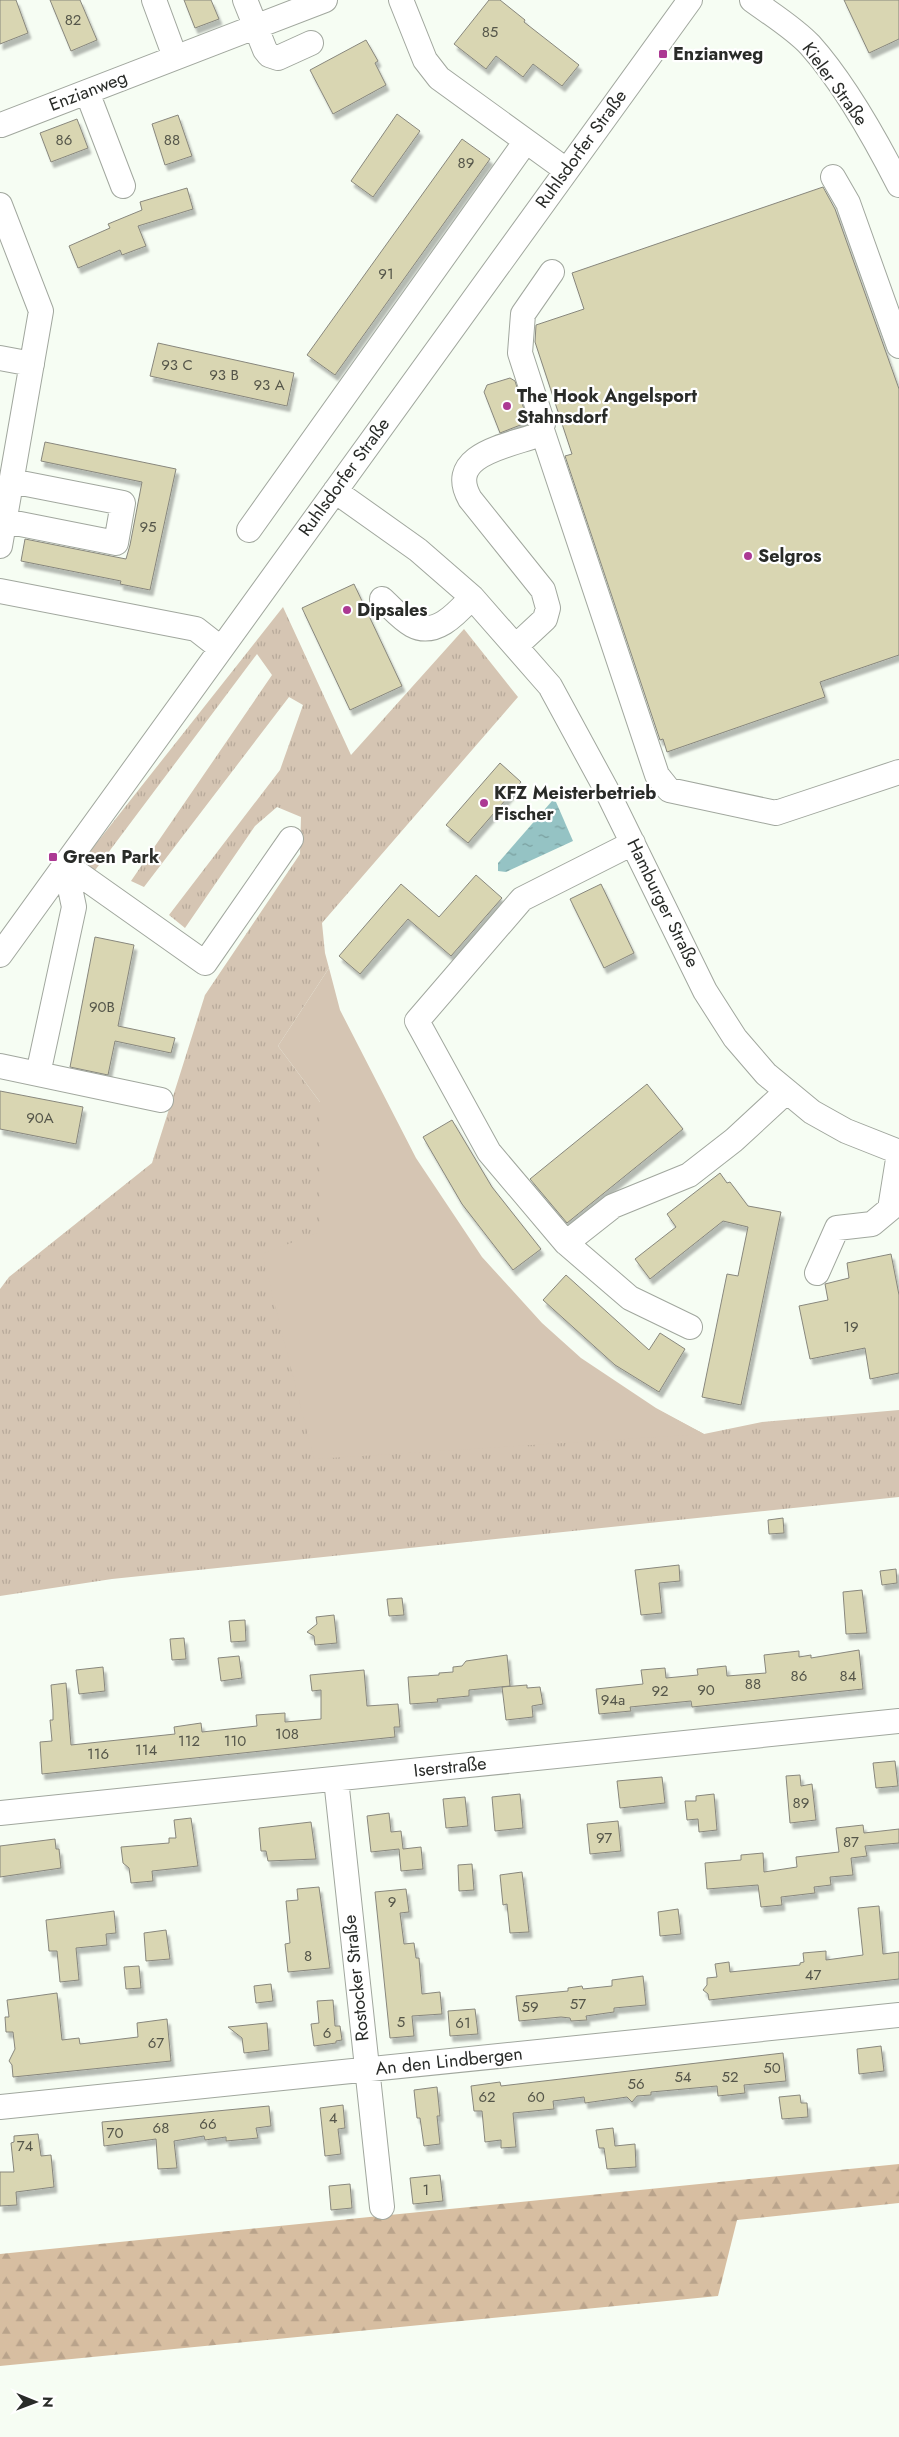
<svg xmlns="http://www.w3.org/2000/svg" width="899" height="2437" font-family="Jost,sans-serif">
<defs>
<pattern id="grass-tufts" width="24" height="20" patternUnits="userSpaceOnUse" patternTransform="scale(1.25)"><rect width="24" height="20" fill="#d5c5b3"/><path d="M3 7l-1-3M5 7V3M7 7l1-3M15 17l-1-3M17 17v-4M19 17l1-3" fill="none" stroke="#b7a99a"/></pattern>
<pattern id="forest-firs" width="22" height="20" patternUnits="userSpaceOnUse" patternTransform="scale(1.25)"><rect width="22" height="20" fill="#d7bea1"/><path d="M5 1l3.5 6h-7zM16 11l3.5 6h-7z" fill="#b9a38b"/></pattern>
<pattern id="water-ripples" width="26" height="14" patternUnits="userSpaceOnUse" patternTransform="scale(1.25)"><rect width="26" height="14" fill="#95c3c4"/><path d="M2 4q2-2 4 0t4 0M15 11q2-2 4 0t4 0" fill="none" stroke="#7a9f9f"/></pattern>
<filter id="shadow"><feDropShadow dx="3" dy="5.5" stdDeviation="1" flood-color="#0004"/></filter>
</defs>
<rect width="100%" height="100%" fill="#f6fdf3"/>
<path fill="url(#grass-tufts)" d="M283,607l68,148 113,-126 54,68 -196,226 3,30 4,15 -51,78 42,56v130l384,202 58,-12 137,-12v87l-787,82 -112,17v-307l9,-12 143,-114 53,-168 95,-141 1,-37 -24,-10 -22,19 -70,102 -16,-13 111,-145 23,-65 -14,-8 -145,190 -13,-6 141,-206 -15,-21 -164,219 -13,-9z"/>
<path fill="url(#forest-firs)" d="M899,2164v39l-162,17 -19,76 -718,70v-112z"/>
<path fill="#d5c5b3" d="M329,968l11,42 76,148 66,99 60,66 39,35 75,50 48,26 -390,25 -52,-205 58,-22v-130l-42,-56z"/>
<path fill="url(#water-ripples)" d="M552,801l4,1 17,39 -67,31 -8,-1v-8z"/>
<path fill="#d9d6b2" stroke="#88877d" filter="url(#shadow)" d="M0,0h16l12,33 -28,11z
M50,0h30l17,40 -26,11z
M184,0h27l8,19 -24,9z
M489,0h11l25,20 -1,2 55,43 -17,21 -29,-22 -10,13 -27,-21 -10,13 -32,-25z
M844,0h55v39l-30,14z
M366,40l12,21 -3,2 11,22 -53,29 -23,-44z
M397,114l23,17 -47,66 -22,-16z
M178,115l14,41 -27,9 -13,-41z
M77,119l11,29 -37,14 -11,-29z
M462,139l28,20 -155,216 -28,-20z
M823,187l12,22 64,180v266l-79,27 5,15 -158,55 -4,-13 -3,1 -95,-284 7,-2 -37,-112 1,-17 48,-16 -12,-36z
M187,188l6,21 -55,17 8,20 -24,9 -2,-5 -42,18 -9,-22 41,-18 -2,-4 34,-14 -2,-8z
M158,343l136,30 -7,33 -137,-30z
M510,378l5,3 13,41 -28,11 -16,-41 3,-7z
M45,442l131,27 -26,121 -30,-6 1,-3 -100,-20 4,-22 101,20 4,-14 12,-63 -101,-21z
M354,584l48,102 -52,24 -48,-102z
M500,763l21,19 -53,61 -22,-18z
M476,875l26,23 -51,58 -43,-37 -48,55 -21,-18 62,-72 38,33z
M601,884l33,69 -30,15 -34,-69z
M95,937l39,8 -16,81 57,12 -4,15 -56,-12 -7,34 -38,-8z
M647,1084l36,45 -116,94 -37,-44z
M0,1091l83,16 -7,37 -76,-15z
M452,1120l40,67 49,62 -28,21 -51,-66 -39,-67z
M720,1173l7,10 3,-1 18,24 33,6 -40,193 -39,-8 25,-123 11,2 10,-49 -25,-6 -73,58 -15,-20 41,-32 -9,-13z
M891,1254l8,41v78l-29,6 -5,-31 -55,11 -11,-53 29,-6 -3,-16 24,-6 -2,-15z
M566,1275l83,75 11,-17 25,16 -26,43 -44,-27 -72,-65z
M783,1518l1,15 -15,1 -1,-14z
M679,1565l1,16 -21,2 3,30 -21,2 -6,-45z
M896,1569l1,14 -15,2 -2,-14z
M862,1590l5,43 -21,1 -3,-42z
M402,1598l2,17 -15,1 -2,-17z
M334,1615l3,28 -22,2 -1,-9 -7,-4 10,-8 -1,-7z
M245,1620l1,21 -15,1 -2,-21z
M184,1638l2,21 -14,1 -2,-21z
M859,1650l4,39 -171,18 -1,-6 -61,6 1,4 -32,3 -3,-25 47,-5 -2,-14 24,-2 1,10 32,-3 -1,-6 29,-3 1,10 39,-3 -2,-18 35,-4v6l12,-2v3z
M507,1655l3,31 -41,4v6l-32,3 1,3 -28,2 -2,-27 31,-2v-2l14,-1v-5l9,-1 4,-5z
M239,1656l3,22 -21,3 -3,-23z
M103,1667l2,24 -26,3 -3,-24z
M364,1670l3,36 31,-2 2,23h-6l1,10 -353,37 -2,-32 12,-1 -2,-21h3v-9l-2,-26 15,-2 5,62 104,-11 -1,-7 27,-4 1,9 55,-6 -1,-11 29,-2v9l36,-3v-29l-9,1 -2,-16z
M527,1685v3l13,-1 3,17 -11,2 1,11 -27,3 -4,-33z
M895,1761l3,25 -22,2 -3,-25z
M800,1775l1,11 11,-2 4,36 -26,3 -4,-47z
M662,1777l3,26 -45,5 -3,-27z
M520,1794l3,34 -28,3 -3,-34z
M714,1794l3,36 -18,2 -1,-13 -11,1 -2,-19h11v-5z
M465,1797l3,29 -22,2 -3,-29z
M389,1813l2,19 10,-1 2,18 18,-2 2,22 -22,2 -2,-22 -28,3 -4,-36z
M191,1818l7,48 -46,5 1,10 -22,2 -2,-15 -6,-5 -2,-16 48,-4v-5h7l-2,-18z
M618,1821l3,30 -31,3 -3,-30z
M311,1822l5,37 -48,2 -2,-10h-5l-2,-23z
M863,1825l1,8 35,-4v14l-34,3 2,10 -16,2 2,17 -23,2 1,8 -17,2 1,6 -34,4 1,8 -21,2 -3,-22 -51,4 -2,-26 36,-3v-5l22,-2 1,19 33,-5 -1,-10 43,-5 -3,-24z
M55,1839l1,10h3l2,19 -61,9v-31z
M472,1864l2,26 -15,1 -1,-26z
M522,1872l7,60 -19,1 -3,-29 -4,1 -3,-30z
M319,1887l11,81 -42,4 -3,-28 5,-1 -4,-42 12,-1 -1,-11z
M406,1889l3,23 -9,1 4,31 10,-1 2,15h3l3,36 18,-2 2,22 -30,2 2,20 -24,2 -15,-146z
M879,1906l4,48 16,-2v27l-190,21 -1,-6 -5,-4 4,-5v-7l10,-1 -2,-13 14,-2 1,10 70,-7v-2l4,-1 -1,-9 23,-2v9l37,-5 -5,-47z
M678,1909l3,25 -21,2 -2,-24z
M114,1911l2,22 -10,1 1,11 -31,3 3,32 -19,2 -3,-31h-8l-3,-31z
M166,1930l4,29 -24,2 -2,-28z
M139,1966l2,22 -15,1 -2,-22z
M643,1976l3,29 -32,3v4l-28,4 1,4 -16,1 -1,-3 -9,-1 -42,4 -3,-25 52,-5v-3l14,-2 1,3 29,-3v-6z
M271,1984l2,17 -17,2 -2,-17z
M57,1993l5,47 17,-2 1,6 58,-7 -1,-14 30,-4 4,42 -158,16 -1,-12 -3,-4 6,-12 -2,-17h-7l-1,-15h4l-2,-17z
M333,2000l2,26h5l2,14 -6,1v2l-22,3 -3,-22 8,-1 -2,-22z
M475,2009l3,25 -28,2 -2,-25z
M267,2023l2,27 -25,3 -2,-15 -14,-11z
M881,2046l3,25 -25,3 -2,-25z
M783,2053l3,28 -42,4 1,8 -27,3 -1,-10 -66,6v3l-14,1 -5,6 -5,-5 -42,6 -1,-6 -31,4 1,8 -41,4 3,34 -15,1v-8l-16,2 -3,-31h-8l-3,-25 29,-4 1,4z
M437,2087l3,29h-3l3,28 -16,2 -4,-28h-3l-3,-28z
M800,2095l1,8h6l1,14 -26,2 -3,-22z
M343,2105l2,23 -7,1 3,25 -16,2 -5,-48z
M269,2106l2,20 -15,2 2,10 -32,3v-4l-21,3 -1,-4 -30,5 3,27 -19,1 -2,-30 -52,7 -2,-24z
M613,2128l2,18 20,-2 1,23 -29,2 -3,-21h-5l-3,-18z
M38,2134l3,22 10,-1 3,32 -38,5 1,13 -17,1v-34h14l-3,-29 3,-1v-6z
M440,2175l3,26 -30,3 -3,-26z
M350,2184l2,24 -21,2 -2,-24z"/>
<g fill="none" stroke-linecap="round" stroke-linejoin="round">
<g stroke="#a1a79e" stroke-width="26">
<path id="minor" d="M154,0l21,57
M245,0l20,50 4,5 9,3 33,-15
M401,0l24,60 14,18 127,92
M752,0c19,14 42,28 58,45 35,39 65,93 89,140
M87,92l36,94
M1,125l324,-125
M833,177l15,26 51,143
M0,205l41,106 -41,235
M0,358l32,6
M542,430l115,345 12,15 107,23 123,-41
M335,491l83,59 54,47 78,89 56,103 99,202 30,47 31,36 46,38 34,19 53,21
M0,520l116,23 7,-40 -112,-22
M249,530l277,-389
M0,591l196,38 23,18
M382,599c9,8 19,20 30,26 24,13 46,-13 60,-28
M516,646l29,-27 3,-11 -5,-18 -73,-91c-25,-44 37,-53 68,-64l5,-11 -23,-71 3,-39 29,-42
M633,843l-111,56 -105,122 72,131 77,91 64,55 60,29
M65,864l140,99 86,-124
M0,955c229,-319 458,-638 690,-955
M0,1066l161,34
M38,1074l36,-167 -9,-43
M566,1243l47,-37 76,-31 45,-35 52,-48
M817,1273l20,-45 35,-4 18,-15 9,-56
M336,1779l46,428
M0,1813l899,-92
M0,2107l899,-92"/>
</g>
<use href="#minor" stroke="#fff" stroke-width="24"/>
</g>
<g fill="#ac3993" stroke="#fff" stroke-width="2">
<rect x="658" y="49" width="10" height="10" rx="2.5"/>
<circle cx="507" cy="406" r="5"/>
<circle cx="748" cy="556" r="5"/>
<circle cx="347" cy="610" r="5"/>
<circle cx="484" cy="803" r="5"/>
<rect x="48" y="852" width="10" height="10" rx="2.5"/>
</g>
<g text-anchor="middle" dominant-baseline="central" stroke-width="4.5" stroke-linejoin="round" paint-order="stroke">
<g font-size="15" fill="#55564a">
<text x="73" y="20">82</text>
<text x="490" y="32">85</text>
<text x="64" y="140">86</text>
<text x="172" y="140">88</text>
<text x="466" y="163">89</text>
<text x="386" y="274">91</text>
<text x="177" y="365">93 C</text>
<text x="224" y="375">93 B</text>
<text x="269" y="385">93 A</text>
<text x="148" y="527">95</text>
<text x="102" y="1007">90B</text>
<text x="40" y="1118">90A</text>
<text x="851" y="1327">19</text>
<text x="799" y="1676">86</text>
<text x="848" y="1676">84</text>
<text x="753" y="1684">88</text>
<text x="706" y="1690">90</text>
<text x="660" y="1691">92</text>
<text x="613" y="1700">94a</text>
<text x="287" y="1734">108</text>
<text x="189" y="1741">112</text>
<text x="235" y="1741">110</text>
<text x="146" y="1750">114</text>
<text x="98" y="1754">116</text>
<text x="801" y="1803">89</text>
<text x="604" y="1838">97</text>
<text x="851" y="1842">87</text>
<text x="392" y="1902">9</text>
<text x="308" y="1956">8</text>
<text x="813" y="1975">47</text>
<text x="578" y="2004">57</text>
<text x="530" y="2007">59</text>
<text x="401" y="2022">5</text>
<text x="463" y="2023">61</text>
<text x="327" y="2033">6</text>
<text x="156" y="2043">67</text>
<text x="772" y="2068">50</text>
<text x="683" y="2077">54</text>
<text x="730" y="2077">52</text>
<text x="636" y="2084">56</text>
<text x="487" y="2097">62</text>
<text x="536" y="2097">60</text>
<text x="333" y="2118">4</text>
<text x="208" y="2124">66</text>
<text x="161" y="2128">68</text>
<text x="115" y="2133">70</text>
<text x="25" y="2146">74</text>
<text x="426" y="2190">1</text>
</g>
<g font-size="18" font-weight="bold" fill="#292b28" stroke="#fff" text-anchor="start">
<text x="673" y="54">Enzianweg</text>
<text x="517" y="396">The Hook Angelsport<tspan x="517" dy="21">Stahnsdorf</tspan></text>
<text x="758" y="556">Selgros</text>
<text x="357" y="610">Dipsales</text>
<text x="494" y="793">KFZ Meisterbetrieb<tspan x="494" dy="21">Fischer</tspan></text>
<text x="63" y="857">Green Park</text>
</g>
<g font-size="18" fill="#292b28" stroke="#fff">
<text transform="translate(835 84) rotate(54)">Kieler Straße</text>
<text transform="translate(88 91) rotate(-21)">Enzianweg</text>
<text transform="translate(581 149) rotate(-54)">Ruhlsdorfer Straße</text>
<text transform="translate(344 477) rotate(-54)">Ruhlsdorfer Straße</text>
<text transform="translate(663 903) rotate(64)">Hamburger Straße</text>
<text transform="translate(450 1767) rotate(-6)">Iserstraße</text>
<text transform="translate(356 1978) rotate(-96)">Rostocker Straße</text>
<text transform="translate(449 2061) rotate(-6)">An den Lindbergen</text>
</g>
</g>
<g transform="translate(35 2402) rotate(91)" stroke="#ffffff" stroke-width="4" paint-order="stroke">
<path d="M0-4L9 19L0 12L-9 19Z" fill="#292b28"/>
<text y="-8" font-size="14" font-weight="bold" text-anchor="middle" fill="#292b28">N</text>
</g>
</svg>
